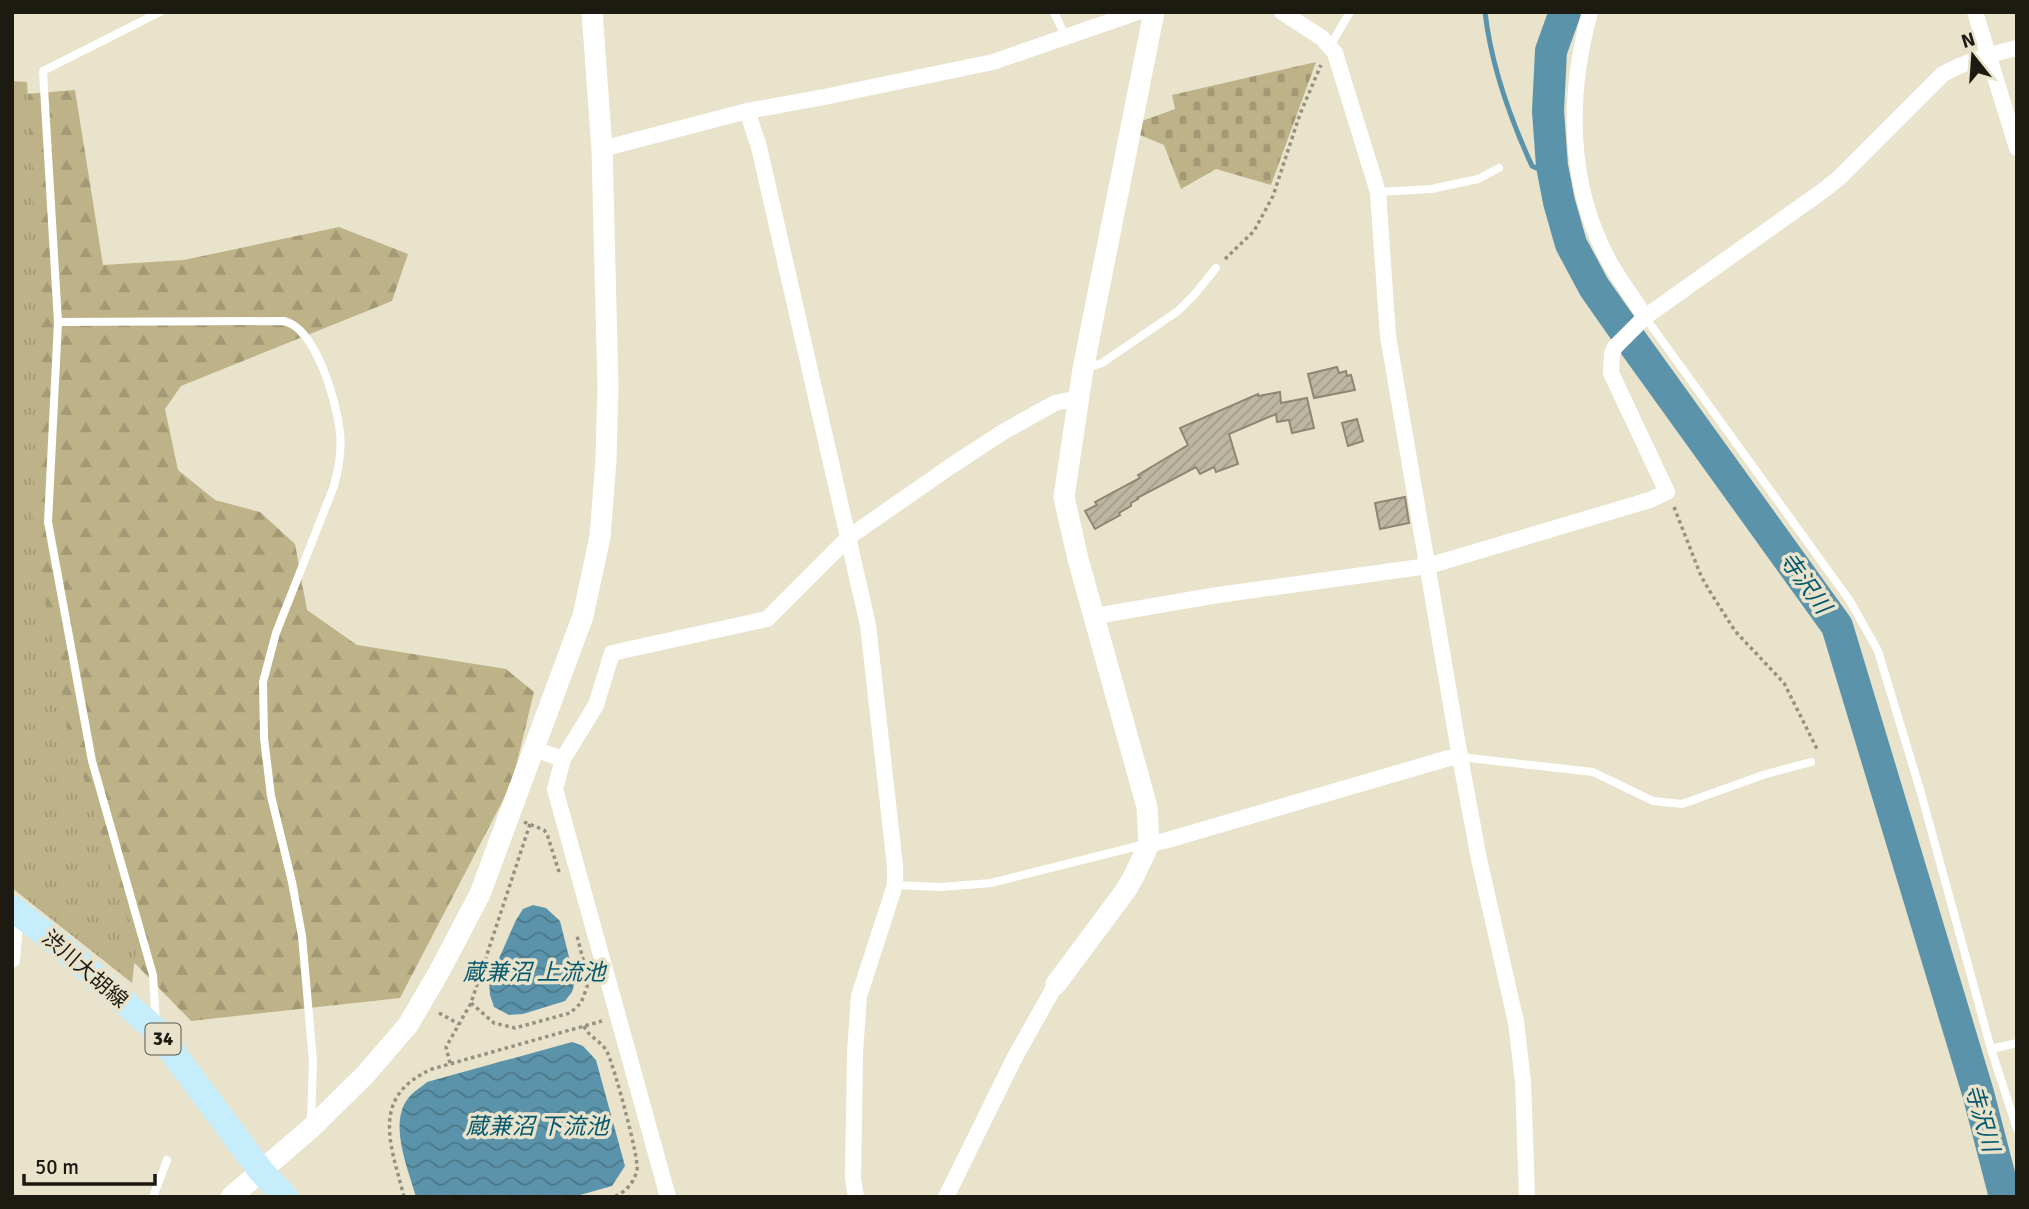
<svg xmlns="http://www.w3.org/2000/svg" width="2029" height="1209" font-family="Signika,'Noto Sans JP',sans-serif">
<defs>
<pattern id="forest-firs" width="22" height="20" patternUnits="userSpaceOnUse" patternTransform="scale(1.75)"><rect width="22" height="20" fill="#beb388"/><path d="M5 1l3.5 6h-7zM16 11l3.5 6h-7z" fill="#a39974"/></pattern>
<pattern id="cemetery-stones" width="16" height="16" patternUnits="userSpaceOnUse" patternTransform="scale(1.75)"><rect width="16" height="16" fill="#beb388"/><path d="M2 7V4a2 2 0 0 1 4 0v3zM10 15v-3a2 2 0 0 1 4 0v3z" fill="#a39974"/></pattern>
<pattern id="park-tufts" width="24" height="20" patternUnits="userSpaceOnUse" patternTransform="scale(1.75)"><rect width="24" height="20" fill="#beb388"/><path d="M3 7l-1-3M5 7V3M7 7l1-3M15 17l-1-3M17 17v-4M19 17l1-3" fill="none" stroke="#a39974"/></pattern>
<pattern id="water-waves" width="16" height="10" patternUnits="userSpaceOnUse" patternTransform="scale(1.75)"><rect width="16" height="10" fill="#5b94aa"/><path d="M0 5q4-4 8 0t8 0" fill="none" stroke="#4b7889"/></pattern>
<pattern id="building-hatch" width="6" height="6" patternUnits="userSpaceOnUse" patternTransform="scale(1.75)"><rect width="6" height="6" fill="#bdb7a1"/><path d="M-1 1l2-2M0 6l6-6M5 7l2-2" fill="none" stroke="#a29d8a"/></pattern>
</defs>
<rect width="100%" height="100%" fill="#e9e3cc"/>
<path fill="url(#forest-firs)" d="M75,90l28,175 81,-5 155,-33 69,27 -16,47 -211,85 -16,23 13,61 37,30 45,12 35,32 12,66 50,35 149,24 28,23 -22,91 -112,215 -209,23 -101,-104 -78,-174v-644l1,-4z"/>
<path fill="url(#cemetery-stones)" d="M1316,62l-45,123 -55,-16 -35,20 -17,-44 -24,-10 2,-14 33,-12 -3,-14z"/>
<path fill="url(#park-tufts)" d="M12,81l15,1 13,226 -7,217 34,198 69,226 -4,34 -120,-95z"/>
<path fill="url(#water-waves)" d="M533,905l13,3 14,13 15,60 -3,11 -7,9 -42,13 -14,1 -15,-8 -4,-12 -1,-14 27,-61 7,-11z
M572,1042l11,4 13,14 29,106 -13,20 -39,11h-157c-8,-29 -29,-76 -6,-101 4,-5 12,-9 17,-14z"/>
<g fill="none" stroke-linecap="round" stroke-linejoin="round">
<path stroke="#5b94aa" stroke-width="5" d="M1485,12c6,53 25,106 47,154l4,2 16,-2
M1977,1091l-11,3 8,29 6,13 17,61"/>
<path stroke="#5b94aa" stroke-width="32" d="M1565,12l-14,39 -3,60 4,55 7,36 12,42 23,43 42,60 201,279 141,467 27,104"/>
</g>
<path fill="url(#building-hatch)" stroke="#8e8873" stroke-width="2" d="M1337,367l2,6 7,-2 1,5 4,-1 4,15 -41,8 -6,-24z
M1280,392l1,11 26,-5 7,30 -22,5 -3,-13 -12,2 -1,-8 -47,20 9,30 -22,8 -2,-5 -14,7 -4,-7 -59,31 1,1 -7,4v3l-12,7 1,2 -25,14 -10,-18 12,-6 -2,-3 45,-24 -2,-3 50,-30 -8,-17 78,-34v2z
M1357,419l6,22 -15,5 -6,-23z
M1405,497l4,26 -29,6 -5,-26z"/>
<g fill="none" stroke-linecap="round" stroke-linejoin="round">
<path stroke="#969281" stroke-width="3.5" stroke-dasharray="3.5 3.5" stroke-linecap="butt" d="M1225,259l29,-28 19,-35 27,-82 21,-49
M1674,507l27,69 8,14 26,41 49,52 34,68
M524,822l20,8 3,4 13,41
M471,1003l23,20 21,5 55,-15 11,-10 6,-16v-12l-10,-39
M439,1013l20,11
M584,1026c5,12 19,15 24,28 7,16 31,103 29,116 -3,13 -12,23 -24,27
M450,1063l-4,-16 25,-44 59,-179
M404,1197c-13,-52 -35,-100 28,-128l170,-48"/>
<path stroke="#fff" stroke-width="8" d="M1054,12l12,26
M1330,46l20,-34
M1378,192l53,-3 47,-10 21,-11
M1645,317l205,284 28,50 43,142 70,256
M58,322l226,-1c33,8 52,81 56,111 2,19 -1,36 -6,54l-58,147 -13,49 1,56 7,58 21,86 10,54 11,125 -2,60
M1086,368l16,-5 76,-52 16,-16 22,-27
M1460,757l133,15 60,29 29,3 84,-30 45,-12
M895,885l46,2 50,-4 155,-39
M156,1023l-3,-48 -61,-214 -44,-239 10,-200 -15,-251 117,-59
M2017,1043l-26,6 26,80
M153,1197l14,-37"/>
<path stroke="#fff" stroke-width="16" d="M1282,12l40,26 13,15 43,139 10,144 72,421 19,102 37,163 7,59 4,116
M1590,12c-23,84 -23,173 20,251 11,19 24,36 35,54
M1975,12l42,136
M747,111l12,36 109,478 27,241v19l-36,111 -4,57 -2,126 3,18
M602,149l145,-38 77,-14 169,-35 145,-50
M1095,616l123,-21 210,-29 222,-66 17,-8 -56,-119 1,-19 3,-7 30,-30 179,-127 16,-13 103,-103c23,-13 48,-20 74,-26
M534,749l29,10
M1149,844l15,-3 285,-83 11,-1
M12,960l4,-49
M668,1197l-113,-408 8,-30 33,-54 16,-52 155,-34 82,-82 102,-71 52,-34 52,-29 23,-5
M946,1197l69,-140 41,-73"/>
<path stroke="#fff" stroke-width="21" d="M1056,984l70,-94 9,-16 14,-30 -2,-37 -69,-248 -14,-62 19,-128 71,-357
M231,1197l80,-69 54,-53 43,-50 31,-53 41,-78 103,-278 17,-79 6,-77 2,-74 -6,-237 -10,-137"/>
<path stroke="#c5edfc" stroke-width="26" d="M12,908l46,36 98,86 105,141 24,26"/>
</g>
<g text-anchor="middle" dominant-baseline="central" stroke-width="7" stroke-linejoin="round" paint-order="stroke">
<rect fill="#e9e3cc" stroke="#5a564a" stroke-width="2" x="145.5" y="1023.5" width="35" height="31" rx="5"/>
<g font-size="19" font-weight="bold" fill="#1d1a12">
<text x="163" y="1039">34</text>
</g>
<g font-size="21" fill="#1d1a12" stroke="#e9e3cc">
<text transform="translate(85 969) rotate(41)">渋川大胡線</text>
</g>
<g font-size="23" font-style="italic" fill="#04586e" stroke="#e9e3cc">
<text transform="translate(1805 583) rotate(54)">寺沢川</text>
<text x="534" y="972">蔵兼沼 上流池</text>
<text transform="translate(1982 1118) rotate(74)">寺沢川</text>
<text x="537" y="1126">蔵兼沼 下流池</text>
</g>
</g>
<rect width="2029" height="1209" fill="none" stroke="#1d1a12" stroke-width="28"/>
<g transform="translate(1973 56) rotate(343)" stroke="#e9e3cc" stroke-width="5" paint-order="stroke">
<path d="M0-5L12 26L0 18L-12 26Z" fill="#1d1a12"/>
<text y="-10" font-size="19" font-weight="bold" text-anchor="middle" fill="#1d1a12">N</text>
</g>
<path d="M24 1174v10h131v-10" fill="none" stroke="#1d1a12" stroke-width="3.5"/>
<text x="35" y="1174" font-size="21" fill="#1d1a12" stroke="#e9e3cc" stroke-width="5" paint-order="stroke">50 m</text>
</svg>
